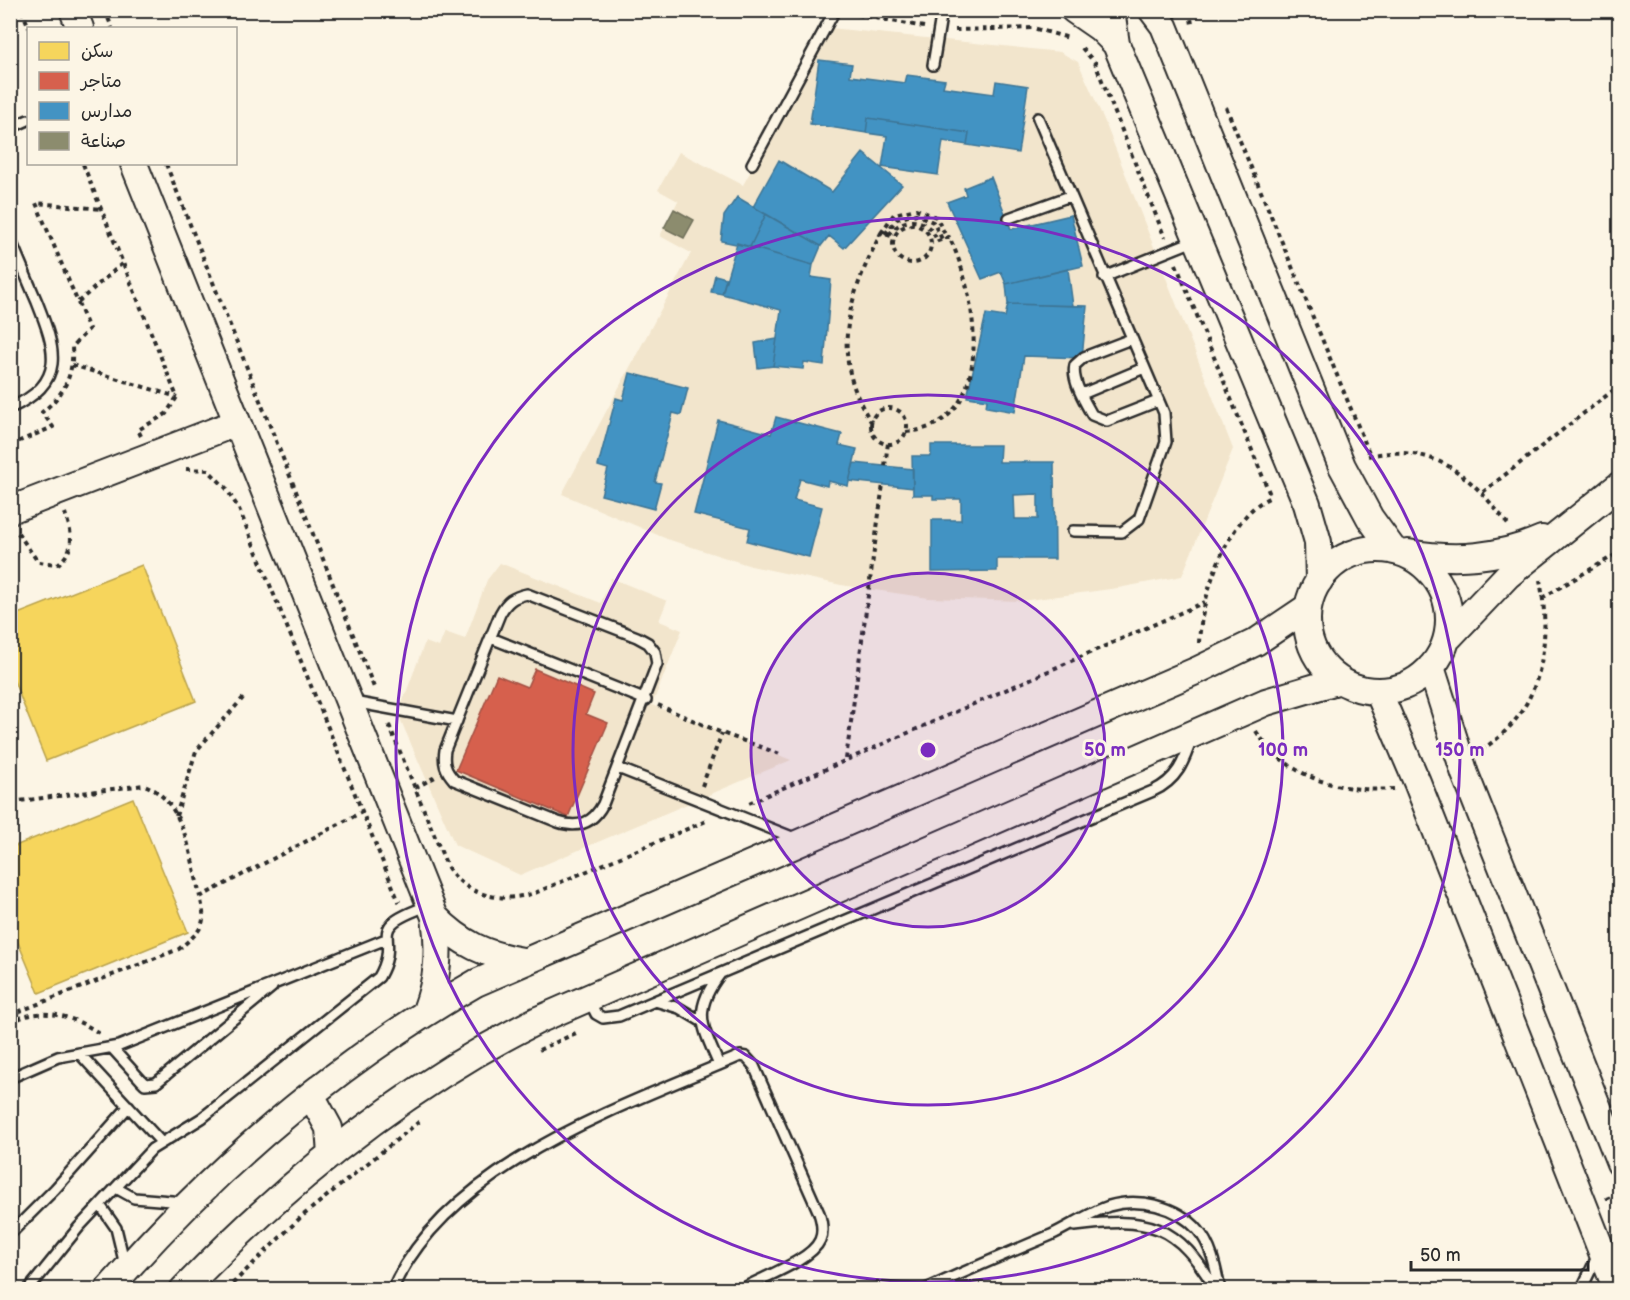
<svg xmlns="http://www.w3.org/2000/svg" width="1630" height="1300" font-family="'Balsamiq Sans','Playpen Sans Arabic',sans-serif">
<rect width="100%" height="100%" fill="#fcf5e5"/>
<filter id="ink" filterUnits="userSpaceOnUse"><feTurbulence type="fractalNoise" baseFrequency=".0167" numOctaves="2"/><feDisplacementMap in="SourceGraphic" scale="12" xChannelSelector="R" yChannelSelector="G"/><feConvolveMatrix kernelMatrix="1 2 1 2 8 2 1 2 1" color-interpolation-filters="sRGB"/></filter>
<g filter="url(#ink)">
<path fill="#f2e5cc" d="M830,28l230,24 18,10 27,60 128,327 -51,127 -64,12 -97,13 -92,-3 -88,-13 -90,-19 -84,-27 -105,-45 129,-241 -31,-17 18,-35 -20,-11 21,-38 64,33z
M500,563l101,40 10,-25 56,23 -8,20 23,9 -30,75 139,55 -271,115 -65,-30 -57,-131 27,-72 14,5 6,-15 20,7 22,-59z"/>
<path fill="#f6d55c" stroke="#b9a24d" stroke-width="1.5" d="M142,565l54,136 -150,60 -36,-90v-54z
M133,798l55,134 -149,61 -29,-70v-75z"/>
<path fill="#d6604d" stroke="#a35043" stroke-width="1.5" d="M535,669l59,25 -8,20 22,9 -40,94 -112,-47 41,-95 30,12z"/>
<path fill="#4393c3" stroke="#3c7495" stroke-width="1.5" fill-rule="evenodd" d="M819,60l33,4 -2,12 55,7 2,-8 38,5 -2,7 51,7 2,-13 32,5 -10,67 -51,-8 2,-12 -101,-15 -2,15 -56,-9z
M868,118l101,15 -2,12 -24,-4 -5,34 -56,-8 5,-31 -21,-3z
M863,153l39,32 -58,63 -15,-12 -8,10 -68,-39 26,-47 53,32z
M991,177l20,52 60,-14 12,51 -77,18 -5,-12 -19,7 -35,-77 19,-7 -2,-7z
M737,197l29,17 -16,33 -29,-6 3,-25z
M766,214l55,32 -8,19 -63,-18z
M737,243l76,22 -2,12 20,3 -7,85 -20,-3 -1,7 -30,-3 8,-56 -59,-16z
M1068,269l5,37 -65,-2 -2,-20z
M715,275l11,3 -4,16 -11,-2z
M1008,304l79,2 -5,52 -58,-2 -9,56 -29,-5 1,-7 -20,-3 19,-83 19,3z
M777,339l-4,27 -15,2 -3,-25z
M630,373l58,15 -7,27 -8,-2 -18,69 6,1 -7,26 -53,-14 7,-26 -10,-3 18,-68 7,2z
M776,417l66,17 -3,11 18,4 -9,37 -20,-5 -1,5 -27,-7 -6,21 28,7 -13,50 -62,-16 3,-13 -56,-14 24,-94 53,14z
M931,445h69l-1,17h55l1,97h-58v12l-65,1v-52h29v-21h-28v-4h-20l-1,-39h19zM1038,494v25h-23l-1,-24z
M854,463l59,6v19l-64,-7z"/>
<path fill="#8c8c6e" stroke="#6f6f5a" stroke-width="1.5" d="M674,209l20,11 -10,18 -20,-10z"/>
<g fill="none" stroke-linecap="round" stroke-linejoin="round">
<g stroke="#2b2b2b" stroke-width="14">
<path id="lane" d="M933,65l9,-55
M1038,118l126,295 2,29 -27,77 -17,13 -49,-1
M10,128l18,-8
M752,164l83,-154
M1009,218l61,-22
M10,238c9,22 18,43 27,64 19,48 30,81 -27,106
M1104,277l92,-37
M1131,339l-47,18 -9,8c-4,15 10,37 17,50l15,6 51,-20
M1082,394l62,-26
M527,594l110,43 11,6 7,9 2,12 -54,140c-10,19 -24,25 -45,18l-104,-42c-9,-10 -11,-17 -9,-30l55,-136c7,-13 13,-17 27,-20z
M491,638l155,62
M353,702l104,19
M618,768l179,71
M589,1000l7,14 7,4 16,-2 534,-225c24,-11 31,-29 39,-53
M655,1001l24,7 22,13
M112,1048l29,32 4,4 11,-1 116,-96
M79,1053l82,89
M719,1065c-16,-38 -28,-53 1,-91
M10,1078l48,-21 61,-11 267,-107
M116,1188l18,10 50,4
M100,1205l16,23 9,37
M1075,1226c74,-9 101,-4 141,64
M10,1234l45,-45 74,-83
M28,1290l51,-63 73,-78 50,-31 177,-141c25,-44 -20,-47 51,-72
M392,1290c56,-126 230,-183 348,-234l6,1 8,9 65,147c3,9 5,18 1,27 -9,21 -60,38 -80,50
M924,1290c42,-19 84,-37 127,-55 19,-9 38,-22 58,-29 30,-9 68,0 89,24 14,16 18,40 22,60
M1581,1290l16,-33"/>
</g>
<g stroke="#2b2b2b" stroke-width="30">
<path id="secondary" d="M73,10l7,18
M1074,10l26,18 16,16
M1111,10l5,34 191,460 11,38 1,39
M1152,10l12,16 178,440 28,52 24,33
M134,164l301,753c5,34 3,62 -9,94
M10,510l226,-87
M1307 620a71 71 0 1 1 142 0a71 71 0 1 1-142 0Z
M1408,553c48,8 90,5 134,-14
M1449,637l59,-62 112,-90
M1431,667l34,107 155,389
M1378,691l39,91 200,508
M435,917c26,27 51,38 88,44
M311,1095l18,33 2,26
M108,1290c105,-121 229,-228 368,-307l722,-313 58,-28 52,-35
M183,1290c104,-108 221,-203 355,-270l728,-318 74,-22"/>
</g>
<path stroke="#2b2b2b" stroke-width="4" stroke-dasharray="4.5 4.5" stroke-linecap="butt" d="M22,10l7,18
M105,10l7,18
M1190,10l2,15
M849,13l75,14
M10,19l7,-9
M955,30l78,-2 36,10
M1082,48l13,15
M1097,63h-2l70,175
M1226,107l144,348
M83,164l94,233
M166,164l209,526
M893 244a19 19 0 1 1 38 0a19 19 0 1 1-38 0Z
M881,233l13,-19 22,-5 20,8 11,21
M885,234l12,-15 19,-5 17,8 9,17
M889,235c14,-21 40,-18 48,6
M1176,264l95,233
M78,302l46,-40
M72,365l105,32
M871 426a18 18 0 1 1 36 0a18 18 0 1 1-36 0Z
M872,423c-44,-67 -24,-125 9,-190l14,4
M906,432c93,-7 72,-138 43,-195l-17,6
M141,436l-3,-6 28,-16 11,-17
M10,445l43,-18 -11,-15c22,-17 32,-37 30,-65l17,-18 -53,-126 66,6
M1368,456c68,-14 103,20 141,70
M885,466l3,-23
M186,469l22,1 18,18 13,21 160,393
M1483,492l137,-107
M18,533l20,29 20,2c18,-15 14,-30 7,-51
M1542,598l78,-46
M1199,643c2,-45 28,-128 72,-146
M658,705l64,28 58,21
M389,725l58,141c19,31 55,37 88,27l171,-72
M1256,731c31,47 84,62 138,58
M1481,750c61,-37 71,-105 59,-170
M846,759l37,-275
M702,786l20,-53
M415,788l20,-11
M12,802l132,-17c40,14 48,75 56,112
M749,803l456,-201
M176,816l20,-65 47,-53
M10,1015l169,-66c22,-19 29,-23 21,-52l162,-85
M10,1023c30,-18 63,-7 89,10
M539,1050l37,-17
M1606,1199l14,-6
M226,1290l75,-73 119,-96"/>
<use href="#lane" stroke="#fcf5e5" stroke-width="9"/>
<use href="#secondary" stroke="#fcf5e5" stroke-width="26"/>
</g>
</g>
<circle cx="928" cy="750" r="177" fill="#7b2cbf" fill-opacity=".12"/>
<g fill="none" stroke="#7b2cbf" stroke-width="3">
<circle cx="928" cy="750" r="177"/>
<circle cx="928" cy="750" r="355"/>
<circle cx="928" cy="750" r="532"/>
</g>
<circle cx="928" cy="750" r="9" fill="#7b2cbf" stroke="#fcf5e5" stroke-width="3"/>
<g font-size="18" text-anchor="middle" font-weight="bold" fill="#7b2cbf" stroke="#fcf5e5" stroke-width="6" stroke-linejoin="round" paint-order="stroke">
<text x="1105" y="756">50 m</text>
<text x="1283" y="756">100 m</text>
<text x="1460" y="756">150 m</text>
</g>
<rect width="1630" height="1300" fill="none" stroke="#fcf5e5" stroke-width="36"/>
<rect x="18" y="18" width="1594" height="1264" fill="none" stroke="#2b2b2b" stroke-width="2" filter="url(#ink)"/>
<rect x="27" y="27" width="210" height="138" fill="#fcf5e5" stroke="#a8a49b" stroke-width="1.5"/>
<rect x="39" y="42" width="30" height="18" fill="#f6d55c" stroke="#a8a49b" stroke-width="1.5"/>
<text x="81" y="57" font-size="18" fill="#2b2b2b">سكن</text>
<rect x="39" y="72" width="30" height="18" fill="#d6604d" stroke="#a8a49b" stroke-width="1.5"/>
<text x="81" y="87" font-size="18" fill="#2b2b2b">متاجر</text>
<rect x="39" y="102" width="30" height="18" fill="#4393c3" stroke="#a8a49b" stroke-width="1.5"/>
<text x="81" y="117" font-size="18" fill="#2b2b2b">مدارس</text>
<rect x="39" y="132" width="30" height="18" fill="#8c8c6e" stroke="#a8a49b" stroke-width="1.5"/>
<text x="81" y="147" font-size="18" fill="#2b2b2b">صناعة</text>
<path d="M1411 1261v9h177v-9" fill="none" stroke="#2b2b2b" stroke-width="3"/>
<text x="1420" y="1261" font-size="18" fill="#2b2b2b" stroke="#fcf5e5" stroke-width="4.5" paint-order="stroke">50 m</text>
</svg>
